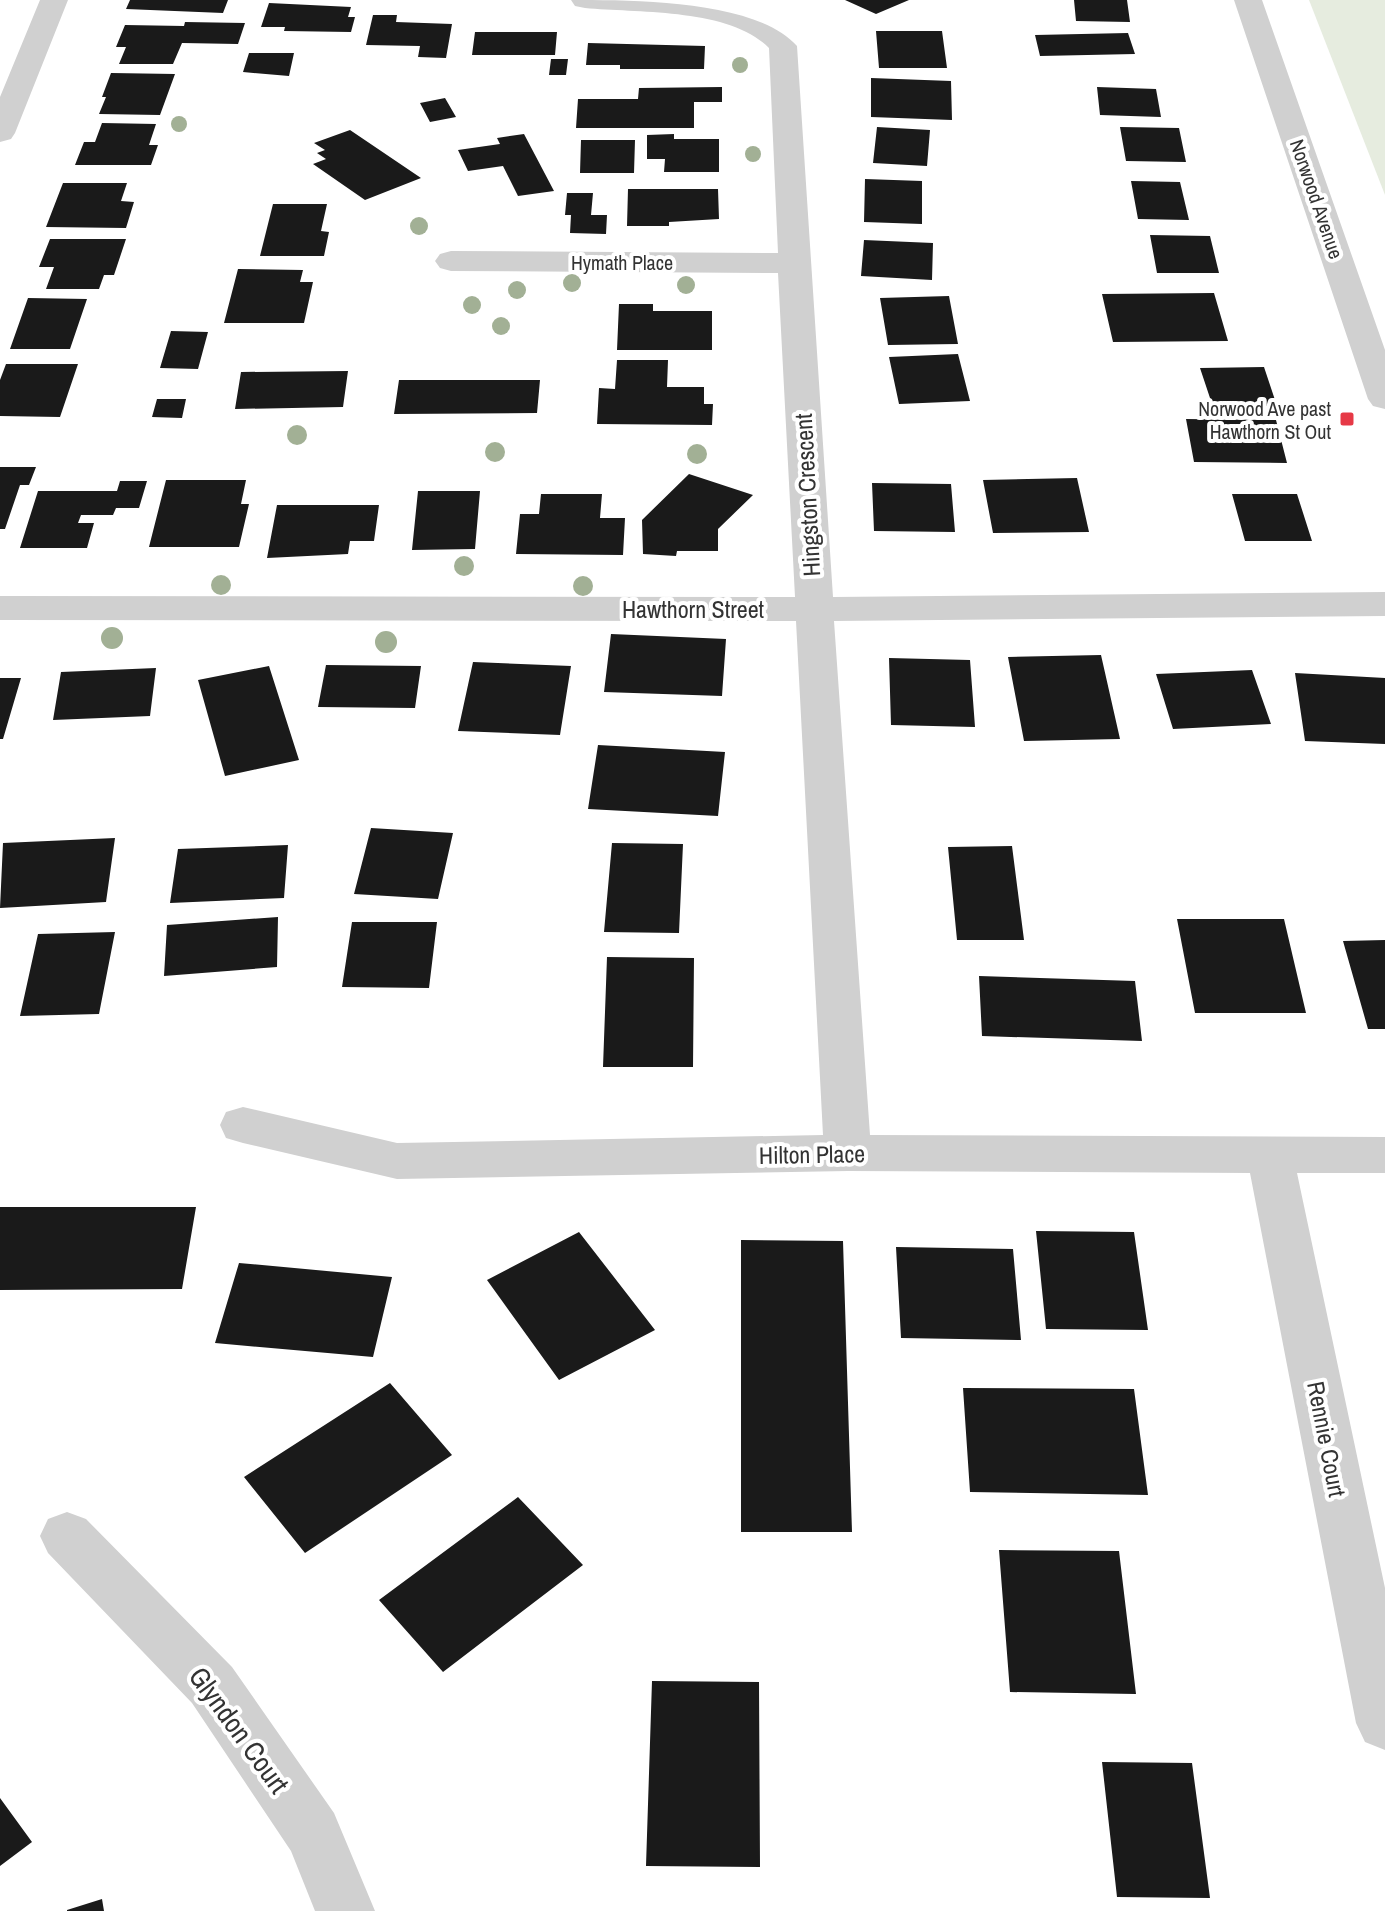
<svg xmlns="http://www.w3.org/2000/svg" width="1385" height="1911" font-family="'Archivo Narrow',sans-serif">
<rect width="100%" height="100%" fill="#fff"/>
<path fill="#e6ecdf" d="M1309,0h76v195z"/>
<path fill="#1a1a1a" d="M130,0h98l-5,13 -97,-4z
M845,0h64l-33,14z
M1074,0h53l3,22 -54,-1z
M269,3l82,4 -3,10h7l-4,15 -67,-1 1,-4h-24z
M373,15h24l-1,7 56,2 -6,34 -28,-1 2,-11 -54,-1z
M185,22l60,1 -7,21 -56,-1 -9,21h-54l7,-17h-10l9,-22 59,1z
M876,31h66l5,37h-68z
M475,32h82l-2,23h-83z
M1128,33l7,21 -95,2 -5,-21z
M588,43l117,3 -1,23h-84v-4h-34z
M249,53h45l-5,23 -46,-4z
M551,59h17l-2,16h-17z
M111,73l64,1 -15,41 -61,-1 7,-17h-4z
M871,78l80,3 1,39 -81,-3z
M722,87v15h-28v26h-118l2,-29h60l1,-11z
M1097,87l59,2 5,28 -61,-2z
M445,98l11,19 -26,5 -10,-19z
M102,123l54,1 -7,21h9l-7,20h-76l9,-23h11z
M877,127l53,3 -3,36 -54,-3z
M1120,127l59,1 7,34 -60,-1z
M350,130l71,48 -56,22 -52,-36 13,-5 -9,-6 8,-3 -11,-7z
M524,134l30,57 -36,5 -15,-30 -35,5 -10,-21 42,-6 -3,-6z
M674,134v5h45v33h-55l1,-13h-18v-24z
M581,140h54l-1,33h-54z
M865,179l57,2v43l-58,-2z
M1131,181l49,1 9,38 -51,-1z
M63,183h64l-6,18 13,1 -8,26 -80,-1z
M628,189h90l1,30 -50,3v4h-42z
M567,193h26l-2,22h16l-1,19 -36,-1 1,-18h-6z
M273,204h54l-6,27 8,1 -5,24h-64z
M1150,235l60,1 9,37h-62z
M50,239h76l-12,36h-10l-5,14h-53l8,-22h-15z
M864,240l69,3 -1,37 -71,-4z
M238,269l65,1 -3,12h13l-9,41h-80z
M1214,293l14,48 -115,1 -11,-48z
M949,296l9,48 -70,1 -8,-47z
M28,298l59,1 -17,50h-60z
M619,304h34v7h59v39h-95z
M171,331l37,1 -10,37 -38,-1z
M958,354l12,47 -71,3 -10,-47z
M617,360h51l-1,27h37v17h9l-1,21 -115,-1 2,-36 16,1z
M6,364h72l-18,53 -60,-1v-36z
M1264,367l13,39 -64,1 -13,-39z
M348,371l-5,36 -108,2 6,-37z
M399,380h141l-3,33 -143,1z
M157,399h29l-4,19 -30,-1z
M1186,419l90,1 11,43 -93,-1z
M0,467h36l-7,18h-9l-15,44h-5z
M689,474l64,21 -35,34v22h-41l-1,5 -33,-2 -1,-34z
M1077,478l12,54 -96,1 -10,-53z
M166,480h80l-5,24h8l-10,43h-90z
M120,481h27l-8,27h-23l-3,7h-32l-3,8h16l-7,25h-67l18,-57h79z
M872,483l79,1 4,48 -81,-1z
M418,491h62l-5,58 -63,1z
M541,494h61l-2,24h25l-2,37 -107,-1 4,-40h19z
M1232,494h65l15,47h-67z
M277,505h102l-5,36h-24l-2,13 -81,4z
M611,634l115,5 -4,57 -118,-4z
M1101,655l19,84 -96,2 -16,-84z
M889,658l81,2 5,67 -84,-2z
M473,662l98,4 -11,69 -102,-4z
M326,665l95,1 -6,42 -97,-1z
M269,666l30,94 -74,16 -27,-96z
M156,668l-6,48 -97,4 8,-48z
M1252,670l19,54 -98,5 -17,-55z
M1295,673l90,5v66l-80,-3z
M0,678h21l-18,61h-3z
M598,745l127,7 -7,64 -130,-7z
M371,828l82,5 -15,66 -84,-5z
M115,838l-9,64 -106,6 3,-65z
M612,843l71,1 -4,89 -75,-1z
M288,845l-4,53 -114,5 8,-54z
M1012,846l12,94h-67l-9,-93z
M278,917l-1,50 -113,9 3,-51z
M1177,919h107l22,94h-111z
M352,922h85l-8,66 -87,-1z
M115,932l-16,82 -79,2 18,-82z
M1385,940v89h-17l-25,-88z
M607,957l87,1 -1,109h-90z
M979,976l156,5 7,60 -160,-5z
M0,1207h196l-14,82 -182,1z
M1036,1231l98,1 14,98 -102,-1z
M579,1232l76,98 -96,50 -72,-100z
M741,1240l102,1 9,291h-111z
M896,1247l117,2 8,91 -120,-2z
M239,1263l153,14 -19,80 -158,-14z
M390,1383l62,72 -147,98 -61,-76z
M963,1388l171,1 14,106 -178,-3z
M518,1497l65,68 -140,107 -64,-72z
M999,1550l120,1 17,143 -126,-2z
M652,1681l107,1 1,185 -114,-1z
M1102,1762l90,1 18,135 -93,-1z
M0,1798l32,44 -32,24z
M102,1899l2,12h-37v-1z"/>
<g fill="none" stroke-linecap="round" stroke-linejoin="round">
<path fill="#d0d0d0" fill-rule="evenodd" d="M40,0h28l-53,133 -4,6 -11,3v-45z
M571,0c64,0 185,0 226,46l36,551 552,-5v24l-551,5 36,514 515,2v36h-88l88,415v162l-20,-8 -9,-19 -106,-550 -402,-2 -451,8 -154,-36 -17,-5 -6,-13 6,-13 17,-5 154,36 426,-8 -27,-514 -796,-1v-24l795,1 -17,-324 -327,-2 -11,-3 -5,-7 5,-7 11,-3 327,2 -9,-205c-39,-40 -131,-35 -184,-40l-10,-2z
M1234,0h28l123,350v59l-12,-3 -5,-7z
M67,1512l19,7 146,148 102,146 41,98h-60l-24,-60 -99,-148 -144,-150 -8,-17 8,-17z"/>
</g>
<g fill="#a2b095">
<circle cx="740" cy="65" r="8"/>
<circle cx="179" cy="124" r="8"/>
<circle cx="753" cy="154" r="8"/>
<circle cx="419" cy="226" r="9"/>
<circle cx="572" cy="283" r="9"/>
<circle cx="686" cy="285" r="9"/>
<circle cx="517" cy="290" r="9"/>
<circle cx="472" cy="305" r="9"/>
<circle cx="501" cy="326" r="9"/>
<circle cx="297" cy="435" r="10"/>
<circle cx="495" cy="452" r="10"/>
<circle cx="697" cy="454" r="10"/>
<circle cx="464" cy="566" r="10"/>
<circle cx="221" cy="585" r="10"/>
<circle cx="583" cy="586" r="10"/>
<circle cx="112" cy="638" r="11"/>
<circle cx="386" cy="642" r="11"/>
</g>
<rect fill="#e63946" stroke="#fff" stroke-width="3" x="1339" y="411" width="16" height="16" rx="4"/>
<g text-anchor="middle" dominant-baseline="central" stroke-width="8" stroke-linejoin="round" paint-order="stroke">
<g font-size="20" fill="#333" stroke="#fff">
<text transform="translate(1317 199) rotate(71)">Norwood Avenue</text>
<text x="622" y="262">Hymath Place</text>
</g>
<g font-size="20" fill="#333" stroke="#fff" text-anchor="end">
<text x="1331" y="408">Norwood Ave past<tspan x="1331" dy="23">Hawthorn St Out</tspan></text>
</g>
<g font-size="24" fill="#333" stroke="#fff">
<text transform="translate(807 495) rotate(-93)">Hingston Crescent</text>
<text x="693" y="609">Hawthorn Street</text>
<text transform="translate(812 1154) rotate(-1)">Hilton Place</text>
<text transform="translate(1327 1439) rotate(79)">Rennie Court</text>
</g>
<g font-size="28" fill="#333" stroke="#fff">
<text transform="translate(239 1730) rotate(54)">Glyndon Court</text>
</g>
</g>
</svg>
